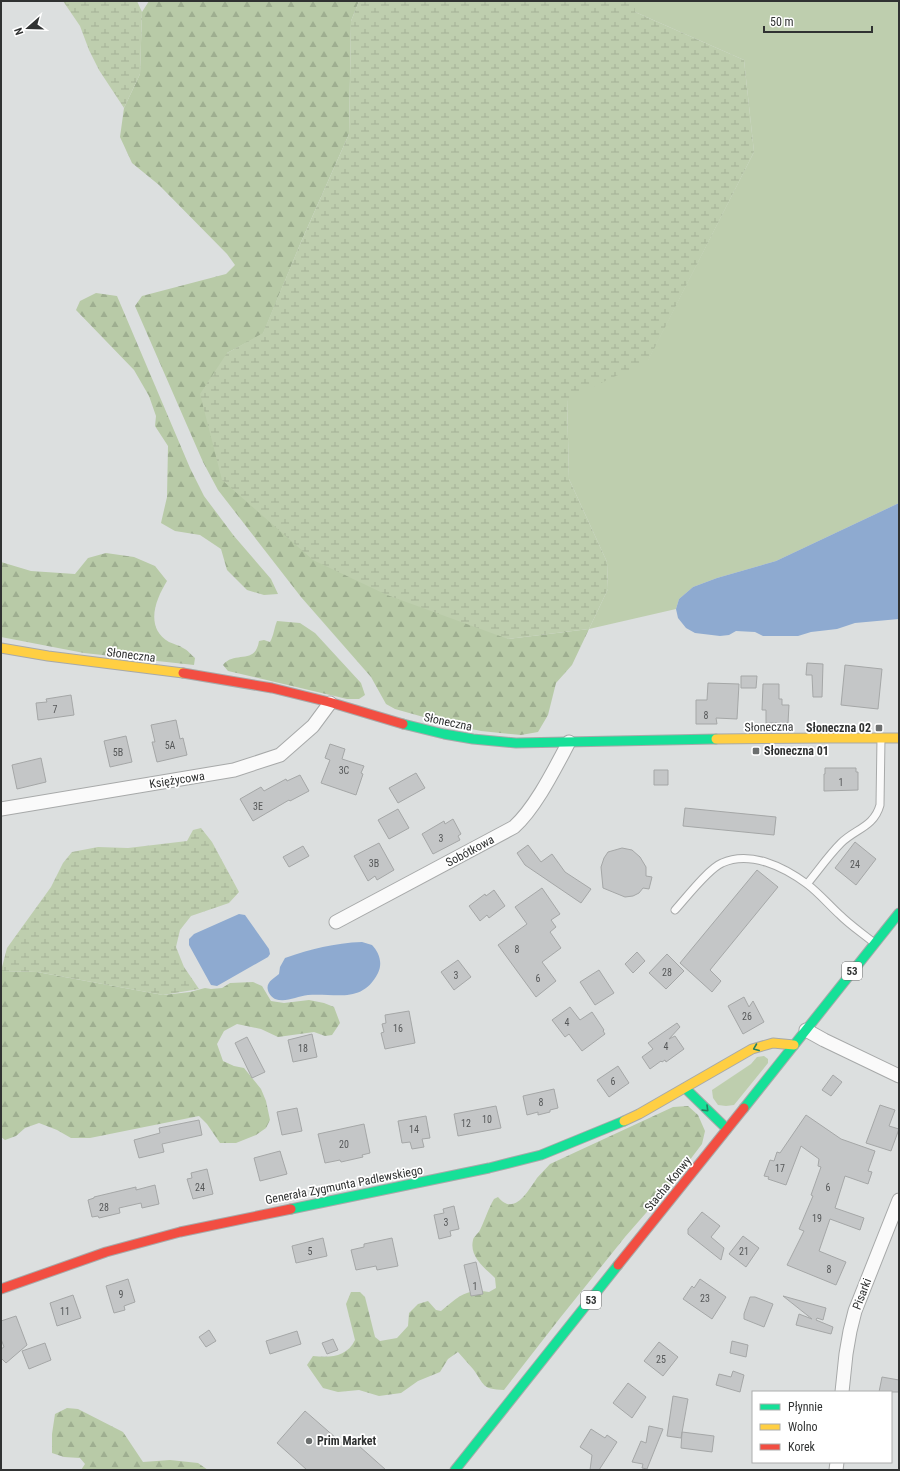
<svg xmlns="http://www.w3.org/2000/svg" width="900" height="1471" font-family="'Roboto Condensed',sans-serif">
<defs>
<pattern id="forest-firs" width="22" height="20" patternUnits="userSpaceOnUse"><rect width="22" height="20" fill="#b8caa7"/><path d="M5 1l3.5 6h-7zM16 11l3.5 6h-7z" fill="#9eae90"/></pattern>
<pattern id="wetland-marsh" width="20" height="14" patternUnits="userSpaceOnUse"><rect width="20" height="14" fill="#beceae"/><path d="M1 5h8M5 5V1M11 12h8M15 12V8" fill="none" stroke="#a4b196"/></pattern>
</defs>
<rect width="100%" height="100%" fill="#dcdfdf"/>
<path fill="#beceae" d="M635,1h264v502l-123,58 -59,17 -24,9 -14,12 -3,10 -87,20 19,-40 -1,-27 -38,-83 -2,-81 81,-38 106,-208 -10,-92 -109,-48z
M764,1056l4,3v4l-34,42 -8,1 -8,-1 -5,-7 -1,-8 39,-26 6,-7z"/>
<path fill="url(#forest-firs)" d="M149,1h210l-8,20 -2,113 -48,108 -38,92 -36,19 281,286 81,-10 -17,36 -16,18 -8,32 -10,17 -17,3 -40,-4 -29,-6 -57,-16 -9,-5 -15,-27 -70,-80 -83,-107 -15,-28 -68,-156 7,-10 84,-22 9,-9 -8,-11 -68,-69 -27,-22 -12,-26 4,-29 16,-34 2,-62z
M96,293l21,3 73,172 14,28 30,40 37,43 7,15 -14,1 -17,-5 -20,-20 -6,-21 -21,-14 -25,-4 -14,-8 6,-26 1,-51 -13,-20 1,-10 -7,-20 -15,-26 -58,-60 4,-9z
M106,553l28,4 21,9 12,15c-11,18 -23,46 2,61 4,2 10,3 14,6 5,2 8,7 12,10l-1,7 -110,-12 -83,-16v-75l30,9 44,3 13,-16z
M277,621l23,2 15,10 46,50 4,12 -6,4h-12l-119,-28 -5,-6c12,-15 32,1 36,-24l5,-1 6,2c4,-7 4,-14 7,-21z
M1,971l36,1 126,23 27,-3 15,-4 6,1 11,-1 8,-5 23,-1 9,4 9,15 13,2 25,-3 15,3 10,4 6,16 -8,12 -7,1 -11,-4 -36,5 -17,-8 -24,-5 -13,7 -7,13 6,17 11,5 10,2 17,21 5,12 4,19 -4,8 -10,7 -20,8h-16l-13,-19 -8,-8 -109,22h-19l-14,-8 -18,-7 -14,5 -9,8 -11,4 -4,-3z
M688,1106l10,9 7,16 -3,13 -29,38 -48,55 -65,81 -56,72c-23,-1 -19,-5 -31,-21 -5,-6 -10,-11 -15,-17l-10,7 -8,13 -22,9 -17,12 -22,3 -20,-6 -21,2 -15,-4 -16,-23 6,-9c17,2 34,1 42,-16l-9,-36 5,-12h9l5,5 10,40 5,4 17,-3 11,-12 1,-13 9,-9 10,-3 8,9 5,1c17,-14 25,-23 48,-19l7,-4 -1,-10c-10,-10 -26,-21 -22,-38 1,-4 5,-6 7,-10 5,-10 8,-21 14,-31l4,-2c16,20 30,-6 39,-19 4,-5 9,-9 13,-14l123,-57z
M67,1408l11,1 45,23 20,30 27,-2 28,3 10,7h-127l4,-6 -5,-6 -16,-1 -12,-4v-19l3,-20z"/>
<path fill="url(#wetland-marsh)" d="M63,1h74l5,11 -2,62 -16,34 -25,-38 -10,-20 -9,-24z
M359,1h276v11l109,48 10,92 -106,209 -81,38 2,80 38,83 1,27 -19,40 -81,10 -121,-44 -74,-35 -91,-80 -22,-86 27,-41 36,-20 38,-91 48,-108 2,-113z
M201,828l11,14 27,50 -10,11 -38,13 -11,14 -4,17 8,20 15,22 -36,6 -126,-23 -36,-1 6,-23 44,-61 12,-24 9,-11 26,-5 30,1 59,-7 6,-11z"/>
<path fill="#8eaad0" d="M899,503v116l-44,4 -18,6 -26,3 -13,4h-35l-8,-4 -19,-1 -7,4 -9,1 -25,-3 -9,-5 -8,-10 -2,-9 3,-10 14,-12 24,-9 59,-17z
M239,914l6,1 24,34 1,5 -2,3 -51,29 -6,-1 -22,-40v-6l5,-5z
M362,942l10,3c7,7 11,18 6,28 -16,31 -41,20 -70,22 -11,1 -22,8 -33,4 -2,-1 -5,-4 -6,-6 -5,-10 4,-14 10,-19l1,-7 5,-9c26,-9 49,-15 77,-16z"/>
<path fill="#c4c6c7" stroke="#a5a7a7" d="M807,663l16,1 -1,33h-9l-1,-22h-6z
M845,665l37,4 -4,40 -37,-4z
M741,676h16l-1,12h-15z
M708,683l31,1 -2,35 -21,-1 1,6h-21v-24h11z
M763,684h16v15h3v6h7l-1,18h-22v-13h-4z
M71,695l3,20 -36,5 -2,-17 11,-1 -1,-3z
M176,720l4,19 3,-1 4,17 -30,7 -5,-20h3l-4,-17z
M126,736l6,26 -22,5 -6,-26z
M330,744l15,5 -3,10 22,7 -3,7 2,1 -7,21 -35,-12 9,-23 -5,-2z
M41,758l5,24 -29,7 -5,-24z
M825,768h31v4h2v18l-34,1v-17h1z
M654,770h14v15h-14z
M416,773l9,15 -27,15 -9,-15z
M300,775l9,16 -19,10 -1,-1 -36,21 -13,-22 21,-12 3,4 22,-12 1,2z
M685,808l91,9 -2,18 -91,-9z
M398,809l11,19 -20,11 -11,-19z
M453,819l8,15 -3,2 2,4 -27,14 -11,-20 22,-13 1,3z
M855,842l21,17 -20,26 -21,-17z
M379,843l15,27 -17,10 -2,-4 -7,5 -14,-25z
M528,845l13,17 11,-8 13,18 26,17 -10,14 -56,-38 -8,-12z
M303,846l6,10 -20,11 -6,-10z
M622,848l10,2 8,7 6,10v9l6,1 -3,12 -6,-1 -4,5 -6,3 -8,1 -22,-9 -2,-21 3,-9 4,-6z
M757,870l21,17 -68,83 11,11 -9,11 -32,-29z
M542,888l18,26 -9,6 5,7 -6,5 11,16 -19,14 14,19 -20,16 -38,-52 29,-21 -12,-17z
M494,890l11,16 -16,12 -2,-3 -7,6 -11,-15 16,-12 1,2z
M637,952l8,9 -12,12 -8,-9z
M667,954l17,17 -18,18 -17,-16z
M458,960l13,17 -17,13 -13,-18z
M599,970l15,23 -19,12 -15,-23z
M744,997l5,10 4,-6 11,21 -21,12 -15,-28z
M570,1007l10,13 12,-8 12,18 -1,1 2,3 -23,17 -13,-17 -4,3 -13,-17z
M409,1011l6,32 -30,6 -4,-16 3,-1 -2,-8 4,-1 -1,-8z
M677,1023l3,4 -11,12 6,-3 9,13 -18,13 -1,-2 -3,2 -1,-1 -11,8 -8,-12 11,-8 -5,-6z
M312,1034l5,23 -24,5 -5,-22z
M247,1037l18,35 -13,6 -17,-35z
M618,1066l11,17 -20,14 -12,-17z
M833,1075l9,7 -11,14 -9,-6z
M554,1089l4,19 -8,2v2l-12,3v-3l-11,3 -4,-19z
M880,1105l15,5 -6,16 10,3 -8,22 -25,-8z
M496,1106l5,22 -43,8 -4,-22z
M297,1108l5,23 -20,4 -5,-23z
M806,1115l35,24 34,12 -7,20 4,1 -4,12 -23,-8 -10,32 29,10 -4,12 -30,-11 -11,32 27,11 -10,23 -49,-20 17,-34 -5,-2 14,-33 -2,-1 10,-28 -3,-1 1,-7 -18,-13 -15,39 -18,-6 1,-2 -5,-1 6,-16 4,1 3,-9 3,1z
M426,1116l4,22 -8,1 2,8 -12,2 -2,-7 -8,1 -4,-22z
M199,1120l3,15 -40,9 2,8 -25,6 -5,-18 26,-7 -1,-5z
M364,1124l6,29 -8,2 1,2 -22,5 -1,-2 -15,3 -7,-29z
M280,1151l7,23 -27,7 -6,-23z
M207,1169l6,25 -20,5 -6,-20 5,-1 -1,-5z
M155,1185l4,19 -17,4 -1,-5 -22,5 1,5 -21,5 -1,-2 -6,1 -4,-17 6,-2v-1l42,-10v3z
M454,1206l5,23 -9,2 1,5 -12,3 -5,-24 10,-2 -1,-4z
M702,1212l18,14 -9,11 13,11 -3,12 -33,-26v-5z
M743,1236l16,12 -13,19 -17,-13z
M323,1238l4,18 -31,7 -4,-17z
M392,1238l6,28 -21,4 -1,-4 -20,4 -5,-20 13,-3v-3z
M476,1262l7,32 -12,2 -7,-31z
M128,1279l7,23 -11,4 1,4 -11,3 -8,-27z
M700,1279l26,18 -14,22 -29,-20 9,-13 2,2z
M73,1295l8,23 -24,8 -7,-23z
M783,1296l43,12 -3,12 -6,-2 -1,2 17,7 -2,7 -35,-9 3,-11 13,5z
M750,1297h5l18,7 -9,23 -20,-8v-5z
M16,1316l11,29 -21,18 -5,-5v-9l3,-2 -3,-8v-18z
M209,1330l7,11 -10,6 -7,-10z
M297,1331l4,13 -31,10 -4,-13z
M333,1339l5,11 -11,4 -5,-11z
M732,1341l16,4 -2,12 -16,-4z
M659,1342l19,15 -15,19 -19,-15z
M45,1343l6,17 -22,9 -7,-18z
M733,1371l11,4 -4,17 -24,-7 3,-11 12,3z
M882,1377l17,3v12h-20z
M628,1383l18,14 -14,21 -19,-15z
M673,1396l15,3 -7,39 -14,-2z
M305,1411l39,34 6,-7 36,32h-79l-30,-27z
M649,1426l14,3 -16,40 -5,-1 1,-4 -11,-2 9,-21 5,2z
M591,1429l14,9 2,-3 10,7 -18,28h-9l2,-15 -12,-8z
M682,1432l32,4 -2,16 -31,-4z"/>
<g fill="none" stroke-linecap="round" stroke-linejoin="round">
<g stroke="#a7a9a9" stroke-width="9">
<path id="lane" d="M807,884c11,-13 21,-28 34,-41 14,-14 33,-16 39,-38l1,-67
M675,910c11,-12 33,-41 47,-47 28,-13 62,4 85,21 12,9 22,21 33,31 10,10 22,18 33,27"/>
</g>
<g stroke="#a7a9a9" stroke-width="15">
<path id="street" d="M1,809l233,-39 46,-15 33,-29 17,-23
M336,922l178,-95c22,-20 41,-59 55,-85
M806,1030l18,10 75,36
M842,1392l4,-38 4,-23 5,-20 44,-111
M836,1470l1,-8"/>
</g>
<g stroke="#a7a9a9" stroke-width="11">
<path id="fast" d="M403,724l41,10 29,5 43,4 200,-4
M685,1088l42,41
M744,1108l155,-195
M291,1209l198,-41 52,-13 83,-34
M455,1470l163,-205"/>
</g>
<g stroke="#a7a9a9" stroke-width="11">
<path id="slow" d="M1,648l47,8 135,17
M716,739l112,-1h71
M624,1121l15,-7 113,-65 21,-6 21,2"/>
</g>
<g stroke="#a7a9a9" stroke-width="11">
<path id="jam" d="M183,673l89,15 57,14 74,22
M618,1265l126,-157
M1,1289l105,-37 74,-20 111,-23"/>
</g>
<use href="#lane" stroke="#fafafa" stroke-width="7"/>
<use href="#street" stroke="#fafafa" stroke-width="13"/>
<use href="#fast" stroke="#16e098" stroke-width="9"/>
<use href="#slow" stroke="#ffcf43" stroke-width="9"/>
<use href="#jam" stroke="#f24e42" stroke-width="9"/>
</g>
<defs><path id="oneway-chevron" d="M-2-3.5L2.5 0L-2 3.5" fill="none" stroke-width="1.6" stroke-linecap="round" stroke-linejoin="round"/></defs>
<g stroke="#248060">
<use href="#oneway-chevron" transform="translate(756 1048) rotate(158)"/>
<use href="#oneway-chevron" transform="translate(706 1109) rotate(44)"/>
</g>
<g fill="#6c6f6f" stroke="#fff" stroke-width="1.5">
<rect x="875" y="724" width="8" height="8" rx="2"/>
<rect x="752" y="747" width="8" height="8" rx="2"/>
<circle cx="309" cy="1441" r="4"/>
</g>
<g text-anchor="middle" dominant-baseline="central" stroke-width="3.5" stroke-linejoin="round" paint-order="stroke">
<g font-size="10" fill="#565859">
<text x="55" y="709">7</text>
<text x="706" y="715">8</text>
<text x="170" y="745">5A</text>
<text x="118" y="752">5B</text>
<text x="344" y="770">3C</text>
<text x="841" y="782">1</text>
<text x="258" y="806">3E</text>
<text x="441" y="838">3</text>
<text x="374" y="863">3B</text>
<text x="855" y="864">24</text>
<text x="517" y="949">8</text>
<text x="667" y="972">28</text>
<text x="456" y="975">3</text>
<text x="538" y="978">6</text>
<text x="747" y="1016">26</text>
<text x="567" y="1022">4</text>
<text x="398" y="1028">16</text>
<text x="666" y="1046">4</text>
<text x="303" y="1048">18</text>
<text x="613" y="1081">6</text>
<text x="541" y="1102">8</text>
<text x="487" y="1119">10</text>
<text x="466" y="1123">12</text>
<text x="414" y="1129">14</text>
<text x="344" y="1144">20</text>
<text x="780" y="1168">17</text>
<text x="200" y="1187">24</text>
<text x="828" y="1187">6</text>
<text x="104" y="1207">28</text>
<text x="817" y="1218">19</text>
<text x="446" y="1222">3</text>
<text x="310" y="1251">5</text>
<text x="744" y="1251">21</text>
<text x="829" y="1269">8</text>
<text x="475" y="1286">1</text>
<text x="121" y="1294">9</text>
<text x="705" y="1298">23</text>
<text x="65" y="1311">11</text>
<text x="661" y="1359">25</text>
</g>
<g fill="#fff" stroke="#6e7070" stroke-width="1">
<rect x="842" y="962" width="20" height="18" rx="3"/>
<rect x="581" y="1291" width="20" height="18" rx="3"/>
</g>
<g font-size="11" font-weight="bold" fill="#303232">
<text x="852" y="971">53</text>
<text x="591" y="1300">53</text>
</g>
<g font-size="12" fill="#303232" stroke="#fff">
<text transform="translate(131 655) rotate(7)">Słoneczna</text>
<text transform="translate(448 722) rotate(12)">Słoneczna</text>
<text transform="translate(769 727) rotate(-1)">Słoneczna</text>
<text transform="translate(177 780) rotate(-9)">Księżycowa</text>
<text transform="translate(470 851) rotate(-28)">Sobótkowa</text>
<text transform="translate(668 1184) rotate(-51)">Stacha Konwy</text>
<text transform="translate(344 1185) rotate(-11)">Generała Zygmunta Padlewskiego</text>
<text transform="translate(862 1294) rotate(-69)">Pisarki</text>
</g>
<g font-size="12" font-weight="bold" fill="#303232" stroke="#fff" text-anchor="start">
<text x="871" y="728" text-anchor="end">Słoneczna 02</text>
<text x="764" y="751">Słoneczna 01</text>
<text x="317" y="1441">Prim Market</text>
</g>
</g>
<rect width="900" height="1471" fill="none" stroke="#303232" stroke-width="4"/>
<rect x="752" y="1391" width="140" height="72" fill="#ffffff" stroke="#acadad"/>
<rect x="760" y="1404" width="20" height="6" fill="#16e098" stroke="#acadad"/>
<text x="788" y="1411" font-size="12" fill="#303232">Płynnie</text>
<rect x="760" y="1424" width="20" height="6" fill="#ffcf43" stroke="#acadad"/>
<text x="788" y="1431" font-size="12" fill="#303232">Wolno</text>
<rect x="760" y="1444" width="20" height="6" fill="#f24e42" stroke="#acadad"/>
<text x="788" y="1451" font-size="12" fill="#303232">Korek</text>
<g transform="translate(28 28) rotate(250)" stroke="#ffffff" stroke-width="3" paint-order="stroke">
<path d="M0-3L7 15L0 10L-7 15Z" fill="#303232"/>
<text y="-6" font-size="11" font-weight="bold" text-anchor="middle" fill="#303232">N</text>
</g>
<path d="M764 26v6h108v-6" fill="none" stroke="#303232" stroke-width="2"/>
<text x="770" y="26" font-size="12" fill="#303232" stroke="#ffffff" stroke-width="3" paint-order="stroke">50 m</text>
</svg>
